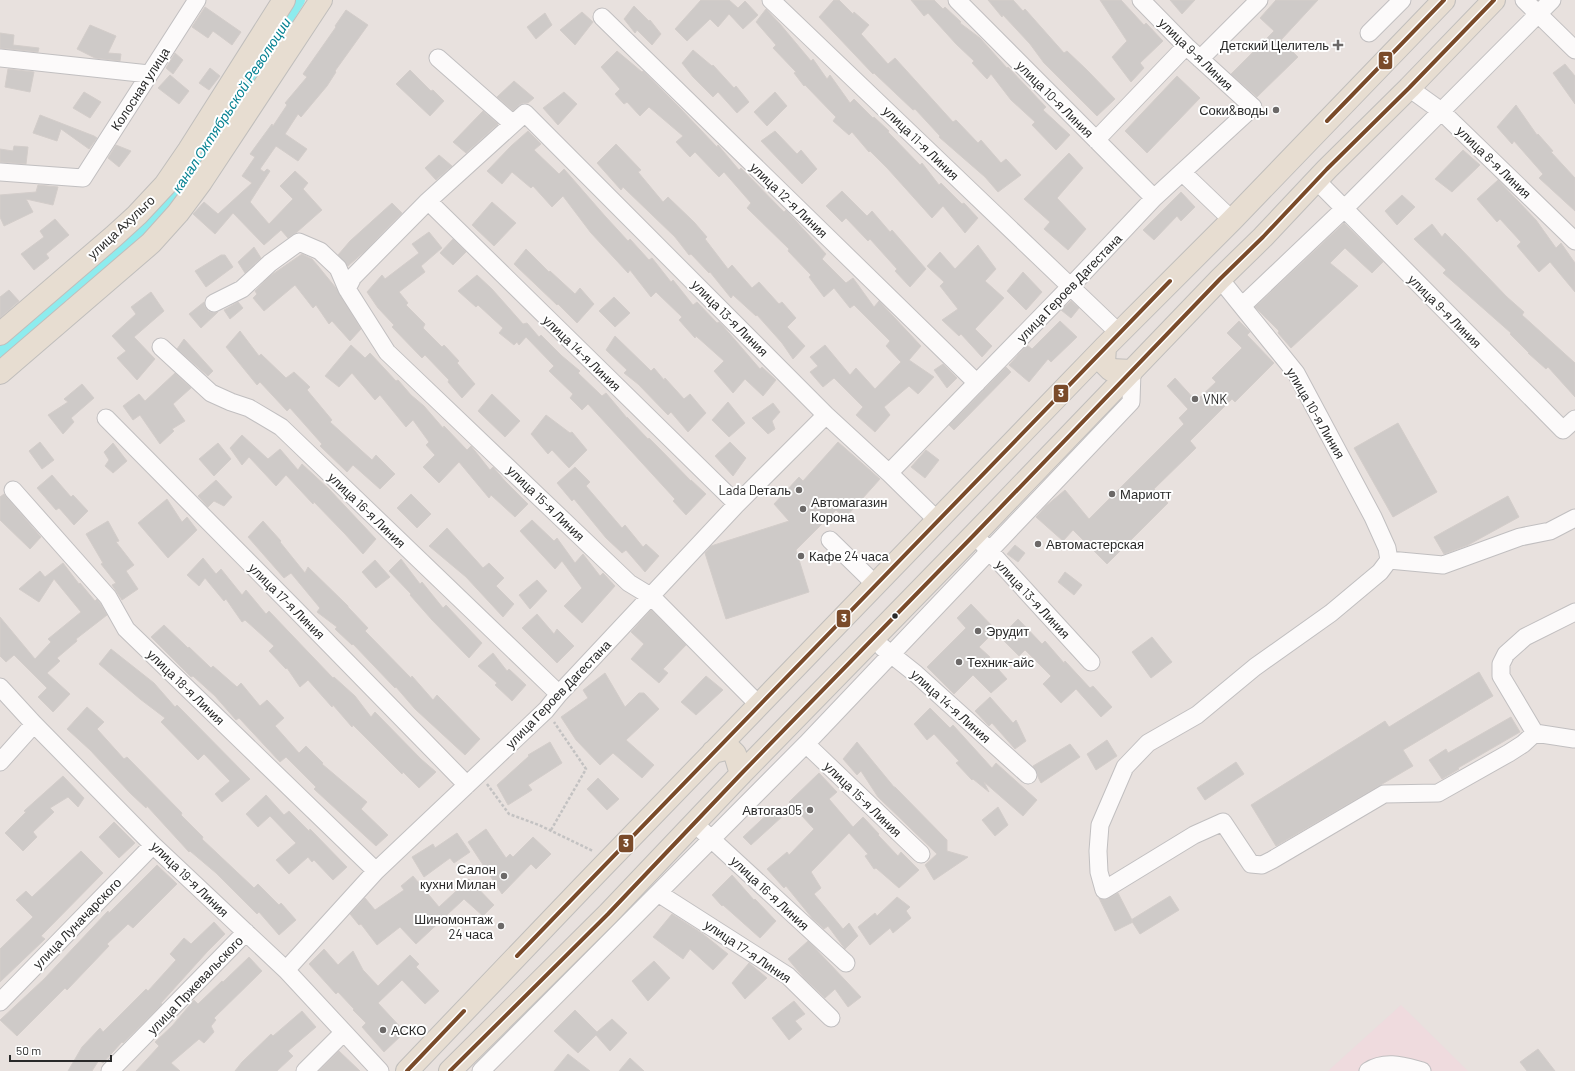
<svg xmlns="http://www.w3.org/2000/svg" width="1575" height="1071" font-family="Barlow,sans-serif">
<rect width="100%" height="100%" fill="#e8e1de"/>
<path fill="#efdbde" d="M1401,1005l67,66h-140z"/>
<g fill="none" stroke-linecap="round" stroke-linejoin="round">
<path stroke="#8decee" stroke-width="14" d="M0,351l140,-119 30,-33 31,-43 97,-156"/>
</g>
<path fill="#cecac8" stroke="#d3cdca" d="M701,0h28l9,8 7,-7 13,14 -15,14 -14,-15 -11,13 -8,-8 -23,22 -12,-12z
M834,0h5l14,14 1,-2 15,13 -8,9 27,30 7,-6 58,64 3,-2 22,23 3,-3 20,23 5,-4 15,16 -23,17 -13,-15 -46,-40 1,-1 -25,-27 -2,1 -39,-37 -1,1 -54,-57z
M911,0h23l9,9 2,-2 16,15 -1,1 20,15 27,30 1,-1 38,40 -3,3 27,25 -14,15 -24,-25 3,-3 -24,-22 -20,-26 -4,5 -15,-16 2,-2 -18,-17 -28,-31 -4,3z
M988,0h25l10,11 2,-2 39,44 3,-2 20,19 28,29 -18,17 -53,-53 -14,-19 -27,-29 -1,2z
M1100,0h21l23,25 2,-2 17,18 -23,22 4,5 -13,14 -19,-25 15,-16z
M1170,0h25l-13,14z
M1276,0h42l-37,40 17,17 -41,40 -26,-23 43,-43 -14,-13z
M634,6l15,15 1,-1 11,14 -9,11 -15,-15 -2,3 -11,-14z
M205,7l36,25 -9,13 -19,-14 -5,7 -16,-11z
M766,9l14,15 31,37 2,-2 14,20 3,-4 20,28 4,-4 19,19 1,-1 15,14 -1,1 32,33 2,-2 17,22 2,-2 21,21 2,-1 14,15 -13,15 -22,-27 -11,12 -44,-49 -18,-18 -1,1 -17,-20 -3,3 -16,-14 3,-4 -31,-32 -1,1 -10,-13 2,-1 -23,-24 3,-3 -20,-23z
M346,10l22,15 -33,46 1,1 -9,14 -26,31 -3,-3 -13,20 22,15 -9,12 -22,-15 -16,23 4,3 3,-3 3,2 -20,31 19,22 24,-25 -13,-13 15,-15 13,12 -5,6 19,21 -25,22 -9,6 -7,-8 -17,15 -31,-32 -18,21 -22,-20 11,-12 14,12 34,-31 -10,-7 13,-19 -5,-3 22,-30 1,2 14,-21 -2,-2 22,-26 -4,-3 33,-47 -1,-1z
M582,12l11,10 -18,23 -15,-15z
M545,13l7,12 -16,14 -9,-12z
M90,25l26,11 -8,17 13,1 -1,7 -25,-3 -18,-9z
M0,33l14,2 -1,10 26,3 -1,4 -38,-4z
M693,50l19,16 1,-1 21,23 2,-2 13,16 -12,11 -19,-21 -5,5 -20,-20 -11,-14z
M617,51l25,21 1,-1 36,36 38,40 1,-2 21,25 2,-2 43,44 2,-2 40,44 -4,5 24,24 7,-5 21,29 5,-6 42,45 -12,14 25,17 -16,17 -9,-8 -25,21 6,8 -15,17 -19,-17 7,-8 -29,-29 -11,9 -13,-15 8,-6 -8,-9 15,-12 25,30 6,-7 19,21 26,-27 -15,-16 4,-5 -36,-36 -4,3 -16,-20 -10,9 -15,-20 2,-2 -23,-24 1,-2 -42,-41 4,-5 -27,-31 -5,5 -24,-25 -5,5 -14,-15 7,-6 -34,-29 -9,9 -13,-14 -3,2 -9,-10 5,-5 -19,-22z
M175,53l8,7 -10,14 -7,-6z
M1565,64l10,12v28l-22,-31z
M210,68l10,8 -11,14 -10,-7z
M8,69l26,3 -4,20 -25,-5z
M410,70l21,21 2,-1 11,11 -14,15 -34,-32z
M170,75l19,16 -10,13 -21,-16z
M1177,76l23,22 -53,55 -22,-22z
M514,81l20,17 -6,5h-5l-4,2 -6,6 -16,-14z
M84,92l17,10 -11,16 -17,-10z
M564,92l13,12 -19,21 -15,-17z
M775,92l12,14 -20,20 -13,-14z
M1516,105l21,30 1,-1 15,17 -2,1 24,26v33l-36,-33 4,-4 -29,-33 -2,3 -15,-17z
M483,111l15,13 -32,29 -13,-11z
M40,115l54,21 3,2 -8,11 -28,-20 -4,12 -24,-8z
M528,131l13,13 -7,6 25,24 5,-5 41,47 23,25 2,-2 19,21 3,-2 19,24 2,-2 20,25 4,-3 20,21 2,-1 4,4 37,43 2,-2 14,13 -13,16 -18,-17 -12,14 -19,-22 10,-10 -28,-25 -1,2 -16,-18 3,-3 -26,-25 -5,5 -21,-27 -2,3 -37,-40 -28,-37 -11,11 -19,-21 -2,2 -19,-16 -10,12 -15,-13 24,-25z
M775,131l22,23 4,-4 16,19 -15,15 -41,-43z
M616,144l25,26 -3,2 25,30 5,-5 26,25 13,15 -2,2 23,30 4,-4 20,23 7,-6 20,22 3,-2 14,16 -9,9 18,19 -12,13 -11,-16 -25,-28 -1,1 -23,-21 -2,3 -21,-26 -1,1 -18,-19 -2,1 -14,-18 -52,-50 -2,3 -24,-27z
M116,145l15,6 -12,16 -11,-9z
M14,146l14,1 -2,17 -26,-2v-13l13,2z
M1463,150l17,15 -28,27 -17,-13z
M1069,153l14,15 -26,30 29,31 -18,21 -24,-21 6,-7 -26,-23z
M439,155l13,11 -16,14 -11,-12z
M1498,180l38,40 20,28 5,-5 14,20v29l-25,-30 -11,10 -22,-26 4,-4 -21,-23 -3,3 -20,-23z
M38,185l20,2 -5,18 -27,-6 7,13 -29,14 -4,-9v-22l36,-3z
M842,191l25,25 5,-5 18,21 2,-2 34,39 -16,18 -15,-16 2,-2 -27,-30 -2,2 -22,-23 -4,4 -16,-16z
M1181,192l14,15 -14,14 -4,-5 -23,24 -11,-10z
M1402,195l13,12 -18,18 -12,-14z
M492,202l24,21 -22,23 -22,-21z
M392,203l10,10 -38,39 -16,14 -10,-11 12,-14z
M55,219l14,16 -23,19 3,4 -15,12 -13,-16 23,-17 -4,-6z
M1344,223l39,39 -11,11 -27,-25 -15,15 28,23 -67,62 -13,-15 1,-2 -24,-24z
M1432,224l10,13 3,-4 14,14 48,50 17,15 -2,3 53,48v34l-27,-30 -2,2 -18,-16h1l-19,-19 1,-1 -68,-60 3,-3 -32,-31z
M429,232l13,16 -21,18 4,6 -26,20 9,11 -2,2 19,19 -2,4 19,19 2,-2 15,16 -2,2 18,21 -13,14 -14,-16 1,-2 -24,-25 -3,3 -30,-31 2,-2 -16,-17 -11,-16 15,-17 3,4 34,-26 -7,-9z
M453,239l13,13 -13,13 -13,-12z
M978,245l18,24 -11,12 19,17 -29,31 17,17 -10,11 -21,-23 -2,2 -17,-16 16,-11 -18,-23 4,-4 -17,-16 13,-14 15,17z
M254,247l7,11 -16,15 -7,-11z
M526,249l23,23 1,-1 25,23 5,-6 14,16 -17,19 -19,-19 -1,1 -43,-41z
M302,254l10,5 6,7 18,22 25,41 -11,12 -18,-20 -3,3 -13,-19 -3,3 -18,-23 -31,26 -11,-13 4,-4 -2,-3 15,-15z
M221,255h4l8,12 -27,20 -11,-16z
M1023,272l19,20 -16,18 -19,-19z
M477,275l15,14 31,35 4,-1 12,14 2,-2 21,21 18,15 -2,2 24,23 4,-3 21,25v-1l21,22 1,-1 10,10 32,33v-1l15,14 -20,21 -13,-14 2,-2 -87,-95 -6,6 -12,-12 3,-4 -24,-23 5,-5 -28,-29 -7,8 -2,-3 -3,3 -15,-12 4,-5 -25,-23 -2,2 -18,-16z
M9,290l10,11 -19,17v-21z
M151,292l13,19 -30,26 21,22 -18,21 -20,-22 9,-7 -14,-15 24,-22 -5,-7z
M614,297l16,16 -15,14 -16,-16z
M1071,301l8,7 -8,10 -10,-8z
M204,302l1,5 3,4 5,2 5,-1 -17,16 -12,-14z
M238,302l5,6 -13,11 -6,-9z
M1060,321l17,16 -26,25 -3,-3 -19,23 -20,-17 18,-20 5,4z
M1239,321l11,11 -3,3 27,28 -39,39 -3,-3 -42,42 6,7 -42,41 14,14 -61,61 -34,-34 -10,11 -27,-24 10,-11 19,-16 24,29 95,-95 -5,-6 9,-9 -21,-23 8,-8 21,23 20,-19 -4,-4 30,-30 -15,-15z
M240,331l19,25 2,-2 25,24 8,-6 16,15 -3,3 25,30 -2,2 42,38 4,-5 19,19 -15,15 -27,-24 -6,7 -27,-26 2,-2 -32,-36 -3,3 -27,-29 -3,3 -31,-38z
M615,336l36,35 3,-3 10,12 1,-2 19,21 6,-5 16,19 -18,19 -17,-20 -3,3 -30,-31 -14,-11 3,-3 -21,-20z
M184,339l29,32 -5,5 -31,-27z
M351,345l14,13 5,-5 26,28 2,-1 13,15 13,11 19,22 1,-2 23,24 4,-4 19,24 3,-3 12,14 23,23 -13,13 -24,-22 -2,3 -30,-36 -20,21 -16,-16 12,-12 -9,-10 3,-3 -16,-22 -7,7 -26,-32 -5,5 -23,-27 -13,14 -14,-11z
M943,364l14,14 -10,10 -13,-18z
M1006,367l5,5 -57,58 -5,-5z
M175,373l16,15 -18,16 12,17 -13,8 2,2 -14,13 -20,-29 -7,5 -10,-14 16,-12 6,7z
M82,384l12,14 -23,20 3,4 -11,12 -15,-19 20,-13 -4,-3z
M492,394l28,27 -15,16 -27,-26z
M728,402l17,21 -16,14 -17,-17z
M773,403l7,9 -8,9 3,8 -7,5 -16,-16z
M546,415l24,18 2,-1 15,18 -18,18 -17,-18 -4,4 -17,-20z
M1398,423l39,69 -44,25 -39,-69z
M242,435l26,24 12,-10 18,21 4,-6 27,25 47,50 -13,15 -18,-20 -31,-32 -1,2 -27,-29 -10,11 -27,-29 -7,8 -12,-17z
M40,442l14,18 -12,9 -13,-18z
M730,442l16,16 -13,18 -18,-20z
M838,442l42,37 -35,39 -9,-8 -40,40 13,42 -83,27 -21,-66 6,-7 78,-25 -15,-17 25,-27 4,4z
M113,443l14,18 -14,12 -8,-7 4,-6 -5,-8z
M218,443l13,16 -17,17 -15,-17z
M926,450l13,10 -14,18 -14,-11z
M575,467l15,15 -4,4 36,42 3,-3 18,22 3,-3 13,12 -14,16 -19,-22 -4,3 -16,-15 -32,-39 -2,2 -15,-18z
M52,475l19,22 2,-2 15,16 -14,14 -15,-17 -3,2 -19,-22z
M216,480l16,17 -8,9 -10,-5 -6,6 -10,-11z
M4,494l37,43 -11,12 -30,-29v-23z
M411,494l20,20 -14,14 -20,-20z
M1508,496l11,21 -51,28 -24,9 -10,-17z
M167,499l15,23 5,-5 10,13 -29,28 -30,-35z
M532,520l22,21 3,-3 18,25 8,-9 17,22 3,-3 12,13 -33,37 -18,-17 18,-18 -20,-27 -7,8 -35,-38z
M108,521l11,20 -3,1 18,23 -8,6 12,18 -16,11 -10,-15 4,-2 -15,-19 2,-1 -17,-29z
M263,521l18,20 -1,1 25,31 3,-6 40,39v1l20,21 -3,3 46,47 1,-2 21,24 4,-5 43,44 -15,16 -50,-46 -19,-22 -1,1 -42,-44 -1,1 -17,-16 2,-2 -20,-15 3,-4 -29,-35 -7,5 -36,-41z
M447,528l36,40 6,-5 15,15 -8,8 18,18 -11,13 -37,-40 -37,-31z
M1015,545l10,8 -7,9 -11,-8z
M203,558l13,16 5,-5 21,26 4,-5 20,24 3,-3 41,43 23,24 1,-1 21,19 16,21 4,-5 46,47 15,13 -17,16 -16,-16 -1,2 -49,-49 -1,2 -19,-22 -1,2 -24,-27 -8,7 -13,-19 -1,1 -17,-18 5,-5 -29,-26 -3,2 -16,-23 -2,2 -19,-23 -6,8 -12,-11z
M401,559l19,25 2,-2 21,26 3,-3 36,38 -13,15 -37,-38 -22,-25 1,-1 -22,-23z
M375,560l15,17 -14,11 -14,-16z
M63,563l16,21 1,-1 15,18 2,-2 3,4 7,12 -31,24 1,2 -20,17 3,3 -13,12 23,21 -17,18 -15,-15 9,-9 -33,-33 -8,7 -6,-6v-39l35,42 16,-17 -3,-3 33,-27 -27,-33 -15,23 -20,-13 21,-18 5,6z
M1065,572l17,13 -8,10 -16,-13z
M537,580l10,11 -17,18 -11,-14z
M971,604l25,26 -17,17 11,10 -1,2 18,20 -16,14 -18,-18 -19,19 -27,-27 39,-39 -9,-10z
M651,610l35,35 -23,24 5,4 -9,10 -28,-24 13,-15 -13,-12z
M537,614l17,20 3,-5 17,17 -17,17 -35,-35z
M1018,619l24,25 3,-3 19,22 1,-2 25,27 3,-2 19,21 -11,10 -25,-28 -15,14 -18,-19 8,-8 -26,-26 -6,6 -19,-19z
M164,625l24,23 1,-1 22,21 2,-2 24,21 4,-4 19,23 7,-6 17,18 -9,8 24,27 7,-7 17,17 -1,1 45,38 -6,7 27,26 -12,11 -62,-57 2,-2 -30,-30 -6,5 -41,-44 -3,2 -21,-24 -22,-20 -2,1 -40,-40z
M1152,637l20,25 -21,16 -19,-26z
M111,649l43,34 21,24 2,-2 73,74 -28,23 -7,-8 15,-13 -26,-27 -6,6 -37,-38 4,-4 -25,-19 -41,-35z
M493,653l14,18 2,-2 17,16 -14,16 -17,-16 2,-2 -19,-17z
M1479,672l14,24 -90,54 10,16 -137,80 -25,-41 134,-84 4,6z
M605,673l20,34 14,-14h5l15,16 -33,31 28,25 -12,13 -29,-25 -13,12 -24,-25 -15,-23 27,-19 -5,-8z
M706,676l17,14 -27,25 -15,-13z
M990,697l23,26 3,-3 10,21 -11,8 -23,-26 -3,3 -14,-15z
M87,707l17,15 -7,7 27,30 3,-2 55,56 -1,2 22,22 -1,2 52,49 4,-4 21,21 2,-2 15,17 -17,15 -20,-23 -2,2 -41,-41 -26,-22 -1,1 -42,-46 -1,2 -16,-15 -40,-43 -23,-21z
M930,708l20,20 3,-3 39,43 4,-5 41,37 -14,16 -39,-34 5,10 -16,-13 -1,1 -16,-17 3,-2 -25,-27 -7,6 -13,-16z
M1511,717l9,15 -62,36 1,1 -17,10 -13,-19 17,-11 2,4z
M1107,740l10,16 -21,14 -9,-16z
M550,742l12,21 -34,22 4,5 -24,15 -11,-20 32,-29 -1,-1z
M857,742l37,45h1l52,53v11l21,6 -34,23 -9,-15 12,-11 -59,-57 -17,-26 -4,4 -14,-16z
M1070,744l10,13 -39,26 -3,-6 -1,-5 -4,-6z
M1236,762l8,12 -39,26 -8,-12z
M819,773l18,19 -8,7 24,28 10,-10 16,17 -1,1 20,21 3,-4 18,18 -20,18 -23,-20 -2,1 -9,-13 3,-2 -19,-21 -38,39 10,16 -7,6 29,35 6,-6 9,13 -13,13 -17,-23 -4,3 -12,-11 -26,-32 -2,2 -17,-19 20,-17 2,3 25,-26 -25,-27z
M63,776l21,22 -6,9 -10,-10 -18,11 4,4 -21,20 4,5 -14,14 -18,-18 21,-21 -2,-1z
M598,778l21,21 -12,11 -20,-21z
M266,795l18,20 5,-4 20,20 1,-2 37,38 -14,13 -19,-20 -2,2 -4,-5 -19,17 -13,-14 20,-17 -26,-27 -12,11 -12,-13z
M775,807l9,8 -33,30 -8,-8z
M998,807l10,18 -13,11 -13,-16z
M114,822l21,21 -16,15 -20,-21z
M486,829l20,29 4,-4 3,3 20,-20 18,17 -15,15 -5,-5 -29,30 -34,-52z
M457,833l13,19 -16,11 -4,-5 -26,19 -12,-20 21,-13 2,4z
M81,851l22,22 -62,63 4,3 -45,43v-33l33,-32 -17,-17 10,-9 6,6z
M157,865l20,19 -44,44 -5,-4 -21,20 2,2 -42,44 -2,-2 -48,48 -17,-16 44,-41 64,-68 1,2z
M732,875l22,25 1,-1 21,22 -16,17 -37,-33 -1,1 -10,-11z
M413,876l26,31 30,-28 25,26 -11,11 -19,-17 -48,45 -16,-17 -23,18 -16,-21 -2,1 -9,-11 15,-16 10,12 29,-20 -3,-4z
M1118,893l15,29 -18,9 -16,-33 6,2z
M1170,896l9,14 -39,24 -9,-14z
M897,897l13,10 -4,4 5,7 -18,15 -3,-5 -20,17 -12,-18 17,-14 2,3z
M672,914l31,20 25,20 -15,16 -23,-21 -7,10 -30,-22z
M214,922l11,12 -18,18 -46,51 1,1 -39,39 -1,-1 -19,21 -4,-3 -7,11h-24l14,-24 18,-19 3,4 43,-43 2,2 28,-31 -6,-6 14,-16 7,6z
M808,941l5,5 48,51 -13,10 -13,-18 -10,9 -21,-20 -16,-19z
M324,949l14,16 15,-14 10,19 15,16 32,-31 9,9 -3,3 23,24 -14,13 -23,-24 -24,23 27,29 -21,20 -22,-25 4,-4 -13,-13 1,-1 -16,-17 -2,2 -27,-30z
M249,957l13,14 -48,47 2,2 -5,6 3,6 -10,11 -5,-4 -28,24 9,8h-44l23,-25 -4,-4 17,-16 22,-26 4,4 24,-23 1,1z
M654,961l16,17 -22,23 -16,-20z
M749,963l18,15 -22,21 -13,-16z
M794,1001l11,13 -10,7 7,8 -13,11 -17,-22z
M575,1010l22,22 15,-13 15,14 -17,18 -14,-16 -18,18 -24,-22z
M302,1011l14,16 -28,24 5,5 -16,15h-42l7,-9 29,-28 2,2z
M1538,1049l17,22h-28l-7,-9z
M339,1051l21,20h-41z
M568,1054l22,17h-36z
M630,1058l14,13h-25z"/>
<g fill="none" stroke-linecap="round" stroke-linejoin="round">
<g stroke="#c1bfc0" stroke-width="19">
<path id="minor" d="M771,0l348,333
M957,0l197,198
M1524,0l51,50
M602,17l375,366
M1369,33l33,-33
M0,58l149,16
M438,58l75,66
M1200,59l59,-59
M1409,88l32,23 134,130
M1096,140l90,-94
M0,172l83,6 114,-178
M1183,173l49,47
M1316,180l247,250 12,-11
M428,201l309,303
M1220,279l76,94 77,144 14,31 2,12
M347,289l6,-12 75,-76 97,-88 301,302 63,58 49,48
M214,303l28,-14 28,-26 29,-21 21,9 18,17 9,21 40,63 242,231 23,14 107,108
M1242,306l102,-97 208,-209
M161,347l50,46 20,9 18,6 32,19 278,267
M106,418l190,192 171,175
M889,473l182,-187 83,-88 99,-91 -67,-61 -45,-46
M13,490l95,107 18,32 250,242
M830,540l46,45
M983,544l108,118
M1389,560l-9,12 -49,41 -76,54 -58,48 -49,28 -23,24 -25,58 -2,26 1,21 5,18 90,-55 29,-13 28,42 11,1 10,-5 112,-66 54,-1 71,-40 14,-9 12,-11
M1389,560l54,5 77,-28 30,-6 25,-13
M882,647l34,27 112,101
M0,687l34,37 119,121 133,125 94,101
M1574,739l-39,-6 -34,-57v-12l5,-10 19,-17 50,-25
M806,744l115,110
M0,762l34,-38
M695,824l151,139
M658,893l130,83 43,42
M286,970l90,-99 170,-161 13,-16 178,-190 89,-89
M0,1002l153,-157
M110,1071l136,-139
M305,1071l38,-38
M481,1071l325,-327 325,-342 1,-31
M1368,1071c18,-11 35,-5 54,0"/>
</g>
<g stroke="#c0bebc" stroke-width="24">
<path id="major" d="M0,334l114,-98 23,-21 28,-30 24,-35 95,-150
M1105,347l-1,16 7,7 21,1
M0,373l151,-130 27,-30 23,-31 120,-182
M713,752l16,-4 6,6 6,20
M407,1071l174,-182 524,-542 127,-127 212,-220
M450,1071l158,-157 133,-140 233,-239 246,-256 43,-42 64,-68 82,-81 85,-88"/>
</g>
<path stroke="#c3c2c2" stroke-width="2.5" stroke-dasharray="3 2" stroke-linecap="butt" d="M487,784l22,30 30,11 54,26
M551,830l35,-61 -32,-47"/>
<use href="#minor" stroke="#fcfafa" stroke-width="17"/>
<use href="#major" stroke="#e7ddd1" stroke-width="22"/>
<g stroke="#fff" stroke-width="7">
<path id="bus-1" d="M1327,121l117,-121
M517,956l653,-675
M407,1071l57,-60
M450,1071l158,-157 133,-140 233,-239 246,-256 43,-42 64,-68 82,-81 85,-88"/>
</g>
<use href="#bus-1" stroke="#7a4b2a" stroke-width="4"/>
</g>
<g fill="#6c6968" stroke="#fff" stroke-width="1.5">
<path d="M1336 39h4v4h4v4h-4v4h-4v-4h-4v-4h4z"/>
<circle cx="1276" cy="110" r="4"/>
<circle cx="1195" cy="399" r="4"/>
<circle cx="799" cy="490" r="4"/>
<circle cx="1112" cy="494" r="4"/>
<circle cx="803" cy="509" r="4"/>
<circle cx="1038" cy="544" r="4"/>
<circle cx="801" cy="556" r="4"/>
<circle cx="978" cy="631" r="4"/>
<circle cx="959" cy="662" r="4"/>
<circle cx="810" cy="810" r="4"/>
<circle cx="504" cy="876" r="4"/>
<circle cx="501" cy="926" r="4"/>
<circle cx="383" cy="1030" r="4"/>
</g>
<circle fill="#292929" stroke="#fff" stroke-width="1.5" cx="895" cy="616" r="3.5"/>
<g text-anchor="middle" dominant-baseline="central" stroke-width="4" stroke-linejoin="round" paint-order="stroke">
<g font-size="13" fill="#292929" stroke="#fff" text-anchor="start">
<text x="1329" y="45" text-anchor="end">Детский Целитель</text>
<text x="1268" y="110" text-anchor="end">Соки&amp;воды</text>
<text x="1203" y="399">VNK</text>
<text x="791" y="490" text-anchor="end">Lada Dеталь</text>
<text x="1120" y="494">Мариотт</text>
<text x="811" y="502">Автомагазин<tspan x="811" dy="15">Корона</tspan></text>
<text x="1046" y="544">Автомастерская</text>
<text x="809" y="556">Кафе 24 часа</text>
<text x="986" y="631">Эрудит</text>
<text x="967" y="662">Техник-айс</text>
<text x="802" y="810" text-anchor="end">Автогаз05</text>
<text x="496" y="869" text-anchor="end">Салон<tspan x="496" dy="15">кухни Милан</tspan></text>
<text x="493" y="919" text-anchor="end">Шиномонтаж<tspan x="493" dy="15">24 часа</tspan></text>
<text x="391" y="1030">АСКО</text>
</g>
<g font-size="13" fill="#292929" stroke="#fff">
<text transform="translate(1196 54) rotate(44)">улица 9-я Линия</text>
<text transform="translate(140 89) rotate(-57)">Колосная улица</text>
<text transform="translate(1055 99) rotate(45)">улица 10-я Линия</text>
<text transform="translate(921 143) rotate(44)">улица 11-я Линия</text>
<text transform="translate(1494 162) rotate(44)">улица 8-я Линия</text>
<text transform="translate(789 200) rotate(44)">улица 12-я Линия</text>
<text transform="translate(121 227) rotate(-43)">улица Ахульго</text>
<text transform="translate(1069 288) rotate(-46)">улица Героев Дагестана</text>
<text transform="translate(1445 311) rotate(45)">улица 9-я Линия</text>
<text transform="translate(730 318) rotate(45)">улица 13-я Линия</text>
<text transform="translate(582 353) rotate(44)">улица 14-я Линия</text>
<text transform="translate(1316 413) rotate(60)">улица 10-я Линия</text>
<text transform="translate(546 503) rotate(44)">улица 15-я Линия</text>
<text transform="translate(367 510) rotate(44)">улица 16-я Линия</text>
<text transform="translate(1033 599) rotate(47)">улица 13-я Линия</text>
<text transform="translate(287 601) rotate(45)">улица 17-я Линия</text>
<text transform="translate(186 687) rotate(44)">улица 18-я Линия</text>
<text transform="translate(558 694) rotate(-46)">улица Героев Дагестана</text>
<text transform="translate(951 706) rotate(42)">улица 14-я Линия</text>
<text transform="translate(863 799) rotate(44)">улица 15-я Линия</text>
<text transform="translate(190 879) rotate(44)">улица 19-я Линия</text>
<text transform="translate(770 893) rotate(43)">улица 16-я Линия</text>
<text transform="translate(77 923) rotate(-46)">улица Луначарского</text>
<text transform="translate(748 951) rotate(34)">улица 17-я Линия</text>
<text transform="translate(195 985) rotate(-46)">улица Пржевальского</text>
</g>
<g font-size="14" font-style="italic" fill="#078292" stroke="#fff">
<text transform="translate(231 105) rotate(-57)">канал Октябрьской Революции</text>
</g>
</g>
<g stroke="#fff" stroke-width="1.5">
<rect x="1378" y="51" width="15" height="19" rx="4" fill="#7a4b2a"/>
<rect x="1053" y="384" width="16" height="19" rx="4" fill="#7a4b2a"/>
<rect x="836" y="609" width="15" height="19" rx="4" fill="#7a4b2a"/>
<rect x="618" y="834" width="16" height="19" rx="4" fill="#7a4b2a"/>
</g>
<g font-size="11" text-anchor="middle" font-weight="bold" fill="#fff">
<text x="1386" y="64">3</text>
<text x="1061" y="397">3</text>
<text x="844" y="622">3</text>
<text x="626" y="847">3</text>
</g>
<path d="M10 1055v6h101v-6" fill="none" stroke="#292929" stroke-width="2"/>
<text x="16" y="1055" font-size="12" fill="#292929" stroke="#ffffff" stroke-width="3" paint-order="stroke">50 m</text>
</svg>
